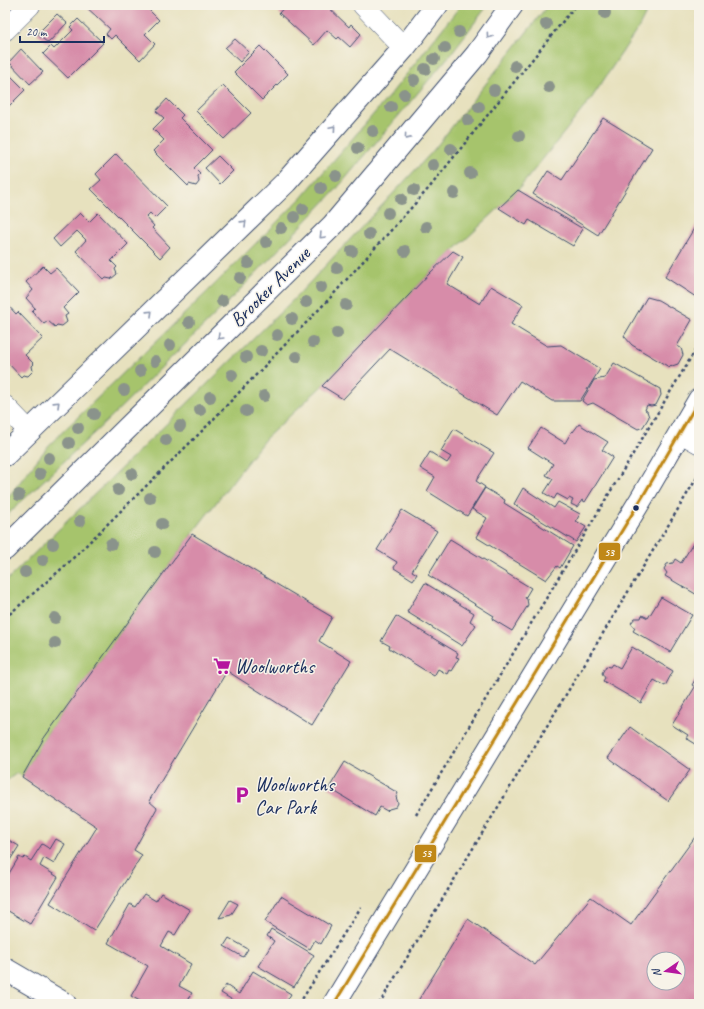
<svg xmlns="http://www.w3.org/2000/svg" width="704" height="1009" font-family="Caveat,sans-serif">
<rect width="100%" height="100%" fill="#f7f3e8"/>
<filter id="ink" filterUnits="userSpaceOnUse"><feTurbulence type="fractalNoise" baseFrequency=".025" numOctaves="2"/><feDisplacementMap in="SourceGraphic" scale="8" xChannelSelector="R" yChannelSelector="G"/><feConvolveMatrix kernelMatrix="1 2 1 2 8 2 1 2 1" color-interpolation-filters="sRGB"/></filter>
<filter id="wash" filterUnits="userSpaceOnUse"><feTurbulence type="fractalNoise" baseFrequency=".012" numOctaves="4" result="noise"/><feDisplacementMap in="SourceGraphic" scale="16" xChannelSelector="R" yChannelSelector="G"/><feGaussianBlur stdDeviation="0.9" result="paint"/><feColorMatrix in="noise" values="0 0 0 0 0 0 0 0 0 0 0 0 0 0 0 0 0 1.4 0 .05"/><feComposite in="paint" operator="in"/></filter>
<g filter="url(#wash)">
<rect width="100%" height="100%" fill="#e7e1be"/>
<path fill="#a6c46c" stroke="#607a65" d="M461,5h27l-38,50 -116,137 -101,105 -123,121 -105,99v-16l44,-56 158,-153 95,-95 88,-102z
M548,5h102l-11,22 -48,72 -73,91 -88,83 -108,113 -57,53 -73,95 -148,204 -22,39 -5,-4 -12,9v-200l292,-286 135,-144z"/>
<g id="blocks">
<path fill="#d78ca9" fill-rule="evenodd" d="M84,5h60l15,15 -14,14 10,10 -15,16 -25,-25 -4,4 -5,-5 4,-5z
M286,5h40l23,22 2,-3 10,10 -11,13 -11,-10 -2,2 -10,-9 -13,15 -35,-32z
M57,14l10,9 -19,20 -11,-9z
M78,19l25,24 -35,35 -25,-24 8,-8 3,3 19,-19 -3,-3z
M235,39l14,13 -9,10 -15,-14z
M260,46l28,28 -26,26 -28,-28z
M21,49l22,23 -13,12 -21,-22z
M5,70l20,20 -18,18 -2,-2z
M223,85l28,28 -27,26 -28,-28z
M167,99l16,16 -3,3 32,32 -18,18 6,6 -2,2 1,6 -3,4 -7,-2 -1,2 -35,-35 11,-11 -11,-11 11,-11 -8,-7z
M603,118l49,30 -54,87 -65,-41 15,-23 14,9z
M116,154l51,52 -12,12 -5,-5 -4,4 8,9 -2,2 18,19 -10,11 -69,-69 10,-9 -5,-6z
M218,156l15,15 -13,13 -15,-16z
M518,190l65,39 -10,17 -44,-26 -3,5 -27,-17z
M80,213l9,9 9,-9 30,31 -17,17 6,6 -2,2 2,5 -6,5 -5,-1 -2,2 -28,-29 10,-11 -9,-9 -17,16 -7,-8z
M699,220v79l-34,-22z
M453,251l10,6 -16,27 33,20 11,-18 32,19 -12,19 36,22 14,-1 39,24 -20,32h-28l-32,-20 -23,34 -107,-66 -47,50 -21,-13 108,-113z
M43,266l7,7 6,-5 23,24 -16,16 5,6 -3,2 2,6 -5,4 -5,-1 -2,2 -7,-6 -4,3 -12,-13 3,-3 -9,-10 7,-8 -7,-8z
M647,297l11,3 34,20 -15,26 4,2 2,7 -5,9 -6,2 -1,-1 -2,2 -37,-22 -8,-9z
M5,302l11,12 2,-2 25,26 -18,17 9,9 -2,2 1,5 -5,5 -5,-1 -2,2 -14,-15 -2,1z
M614,363l46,26 1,6 -5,10 -5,1 -4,-1 -2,5 2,1 2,6 -6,10 -5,2 -45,-26 -6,2 -5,-4 12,-21 11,-2z
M579,424l29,18 -6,8 11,7 -28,45 -3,-2 -5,7 -6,-3 2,-4 -4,-2 -1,2 -11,-6 -3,5 -10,-6 9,-14 -7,-4 7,-11 -25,-16 13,-20 24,15 7,-12 1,1z
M454,429l40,24 -18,28 9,6 -18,29 -40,-25 8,-14 -15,-9 10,-16 17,11 4,-6 -10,-6z
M485,488l20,12 -1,3 69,43 -13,22 -3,-2 -11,14 -70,-43 11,-19 -15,-9z
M523,488l31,20 4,-6 22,12 -4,7 10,6 -10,15 -62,-38z
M402,510l35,21 -25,40 5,3 -4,6 -19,-12 3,-6 -20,-12z
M192,534l140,83 -13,24 32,20 -39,64 -85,-54 -78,130 8,7 -23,42 8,5 -48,76 -44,-28 47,-76 -75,-50 22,-39z
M699,536v60l-34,-20 2,-3 -3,-4 3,-5 6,-1 2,-4 6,4 13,-21 1,1z
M450,539l81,49 -6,10 2,1 1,6 -16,26 -20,-12 2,-3 -66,-41z
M425,583l49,30 -4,8 6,4 -14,21 -55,-34z
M661,597l31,18 -22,37 -37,-21 2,-3 -4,-5 4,-5h6l1,-3 6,3z
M396,616l62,37 -2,4 3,1 -8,13 -2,-1 -2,4 -9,-5 -4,7 -45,-28 1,-2 -9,-5z
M632,647l41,24 -8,15 -11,-6 -13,23 -38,-22 2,-3 -3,-5 4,-7 5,1 2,-3 7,4z
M699,673v73l-13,-8 2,-3 -16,-10 23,-38 -3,-2z
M630,727l60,43 -22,31 -60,-43z
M345,762l53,31 -2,4 2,6 -2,4 -7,2 -2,2 -7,-4 -5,9 -46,-28z
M695,837l4,3v164h-283l52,-85 67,46 56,-68 40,28zM654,959h24v24h-24z
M5,838l14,8 -14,22z
M56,839l9,5 -11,20 -10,-6 -4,8 18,11 -28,47 -25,-15v-29l14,-23 4,2 2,-2 6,4 11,-17 8,5z
M161,893l29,17 -15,25 -6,-3 -8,14 30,18 -12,22 13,7 -7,11h-40l-14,-8 17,-30 -40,-23 22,-39 5,3 9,-13 12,7z
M281,896l50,30 -10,18 -6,-4 -5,9 -45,-27z
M230,900l8,4 -7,11 -12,3z
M271,929l43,26 -20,32 -36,-21 16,-25 -7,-5z
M229,938l19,11 -5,8 -19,-11z
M253,971l38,23 -6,10h-46l-18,-11 5,-8 13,9z"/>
</g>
</g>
<g filter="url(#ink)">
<use href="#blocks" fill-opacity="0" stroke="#3a4a6c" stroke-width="1"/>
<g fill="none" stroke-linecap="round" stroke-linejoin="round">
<g stroke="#3a4a6c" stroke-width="22">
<path id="minor" d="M363,5l41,43
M5,30l25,-25
M5,406l24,25
M680,432l19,11"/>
</g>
<g stroke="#3a4a6c" stroke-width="24">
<path id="tertiary" d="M5,969l60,35"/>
</g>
<g stroke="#3a4a6c" stroke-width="24">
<path id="secondary" d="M334,1004l309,-508 56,-96"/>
</g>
<g stroke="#3a4a6c" stroke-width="24">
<path id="trunk" d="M5,455l281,-273 118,-134 33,-43
M5,549l328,-324 144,-171 35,-49"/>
</g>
<path stroke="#3a4a6c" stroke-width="2.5" stroke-dasharray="3 3" stroke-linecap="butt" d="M5,618l61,-53 136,-134 128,-133 99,-110 147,-183
M416,815l283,-471
M299,1004l62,-97
M379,1004l319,-528"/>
<use href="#minor" stroke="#fff" stroke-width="21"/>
<use href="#tertiary" stroke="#fff" stroke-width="22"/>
<use href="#secondary" stroke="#fff" stroke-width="22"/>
<use href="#trunk" stroke="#fff" stroke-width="22"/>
<g stroke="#f7f3e8" stroke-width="6">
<path id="bus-1" d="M334,1004l309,-508 56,-96"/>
</g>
<use href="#bus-1" stroke="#c08818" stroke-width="3"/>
</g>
<g fill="#8a938b">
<circle cx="605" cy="13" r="6"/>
<circle cx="546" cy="24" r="6"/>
<circle cx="459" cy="32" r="6"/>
<circle cx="445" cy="48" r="6"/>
<circle cx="434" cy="59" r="6"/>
<circle cx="515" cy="66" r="6"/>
<circle cx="425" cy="69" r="6"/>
<circle cx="414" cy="80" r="6"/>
<circle cx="549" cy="87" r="6"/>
<circle cx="494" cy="90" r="6"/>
<circle cx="404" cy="94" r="6"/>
<circle cx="391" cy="107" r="6"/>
<circle cx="479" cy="107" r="6"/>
<circle cx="468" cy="120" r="6"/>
<circle cx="373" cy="131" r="6"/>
<circle cx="519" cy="136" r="6"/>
<circle cx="358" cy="148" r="6"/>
<circle cx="451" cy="149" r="6"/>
<circle cx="433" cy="165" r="6"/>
<circle cx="470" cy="173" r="6"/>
<circle cx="336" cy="176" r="6"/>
<circle cx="321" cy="188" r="6"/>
<circle cx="414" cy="190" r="6"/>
<circle cx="454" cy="193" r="6"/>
<circle cx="401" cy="199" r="6"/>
<circle cx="303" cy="209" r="6"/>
<circle cx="388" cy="213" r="6"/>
<circle cx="294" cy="217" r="6"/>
<circle cx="426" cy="227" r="6"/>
<circle cx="281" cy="228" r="6"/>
<circle cx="369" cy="234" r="6"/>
<circle cx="266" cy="242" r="6"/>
<circle cx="352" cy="251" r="6"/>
<circle cx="405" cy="251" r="6"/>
<circle cx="248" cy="263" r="6"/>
<circle cx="337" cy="268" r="6"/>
<circle cx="240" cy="278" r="6"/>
<circle cx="321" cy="287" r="6"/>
<circle cx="222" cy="301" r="6"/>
<circle cx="306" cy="302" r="6"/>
<circle cx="346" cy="305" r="6"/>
<circle cx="292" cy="319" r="6"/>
<circle cx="189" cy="322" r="6"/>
<circle cx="337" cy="333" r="6"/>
<circle cx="277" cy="335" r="6"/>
<circle cx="313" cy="342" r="6"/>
<circle cx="170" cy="345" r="6"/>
<circle cx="261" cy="351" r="6"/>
<circle cx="246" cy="357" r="6"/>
<circle cx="296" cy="357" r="6"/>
<circle cx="155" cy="361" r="6"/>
<circle cx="140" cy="371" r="6"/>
<circle cx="232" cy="375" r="6"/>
<circle cx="124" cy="390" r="6"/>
<circle cx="264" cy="396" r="6"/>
<circle cx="210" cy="397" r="6"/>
<circle cx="200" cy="410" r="6"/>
<circle cx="246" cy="411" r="6"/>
<circle cx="94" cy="414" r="6"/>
<circle cx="180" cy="426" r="6"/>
<circle cx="78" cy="428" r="6"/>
<circle cx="166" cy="440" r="6"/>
<circle cx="69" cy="443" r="6"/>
<circle cx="49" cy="458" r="6"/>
<circle cx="40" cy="474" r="6"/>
<circle cx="132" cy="474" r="6"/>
<circle cx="118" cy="490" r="6"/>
<circle cx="19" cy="495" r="6"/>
<circle cx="150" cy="498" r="6"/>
<circle cx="80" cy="521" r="6"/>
<circle cx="162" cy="524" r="6"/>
<circle cx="53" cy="544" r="6"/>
<circle cx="111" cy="544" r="6"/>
<circle cx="155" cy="552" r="6"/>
<circle cx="43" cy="560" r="6"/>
<circle cx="25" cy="572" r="6"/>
<circle cx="55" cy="618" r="6"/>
<circle cx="55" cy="643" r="6"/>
</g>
<defs><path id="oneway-chevron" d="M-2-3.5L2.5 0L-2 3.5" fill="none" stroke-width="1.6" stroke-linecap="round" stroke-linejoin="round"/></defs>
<g stroke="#8d97ae">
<use href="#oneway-chevron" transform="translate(489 36) rotate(126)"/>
<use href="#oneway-chevron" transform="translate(333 128) rotate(-49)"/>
<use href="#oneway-chevron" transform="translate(407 137) rotate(130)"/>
<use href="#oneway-chevron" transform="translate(244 223) rotate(-44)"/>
<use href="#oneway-chevron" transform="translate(322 236) rotate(135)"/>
<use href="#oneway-chevron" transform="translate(150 313) rotate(-44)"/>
<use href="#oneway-chevron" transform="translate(220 337) rotate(135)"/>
<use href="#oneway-chevron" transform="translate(57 404) rotate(-44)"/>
</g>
</g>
<defs>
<g id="supermarket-bare" transform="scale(1.38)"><path d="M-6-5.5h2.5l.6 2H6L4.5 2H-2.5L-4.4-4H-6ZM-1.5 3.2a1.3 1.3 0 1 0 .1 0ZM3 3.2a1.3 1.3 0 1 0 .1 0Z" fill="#b5179e" stroke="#f7f3e8" stroke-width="2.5" paint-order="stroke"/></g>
<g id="parking-bare" transform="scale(1.38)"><path d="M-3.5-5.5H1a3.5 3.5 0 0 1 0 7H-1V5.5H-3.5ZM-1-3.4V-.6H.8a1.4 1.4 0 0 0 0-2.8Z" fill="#b5179e" stroke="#f7f3e8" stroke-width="2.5" paint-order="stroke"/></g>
</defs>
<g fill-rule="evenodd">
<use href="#supermarket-bare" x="222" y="666"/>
<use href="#parking-bare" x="242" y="795"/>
</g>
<circle fill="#1b2f5e" stroke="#f7f3e8" stroke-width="1.5" cx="636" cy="508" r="3.5"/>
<g text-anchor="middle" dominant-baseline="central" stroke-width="3" stroke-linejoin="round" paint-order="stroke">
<g font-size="20" fill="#1b2f5e" stroke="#f7f3e8">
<text transform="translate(270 287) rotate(-45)">Brooker Avenue</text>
</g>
<g font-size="20" fill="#1b2f5e" stroke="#f7f3e8" text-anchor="start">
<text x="235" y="666">Woolworths</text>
<text x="255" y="784">Woolworths<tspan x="255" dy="23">Car Park</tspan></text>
</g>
</g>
<g stroke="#f7f3e8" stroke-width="1.5">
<rect x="598" y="542" width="23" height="19" rx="4" fill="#c08818"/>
<rect x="414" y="844" width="23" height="19" rx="4" fill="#c08818"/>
</g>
<g font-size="11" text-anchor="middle" font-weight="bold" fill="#fff">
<text x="609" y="556">53</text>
<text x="426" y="857">53</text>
</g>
<rect width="704" height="1009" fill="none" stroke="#f7f3e8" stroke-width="20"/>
<g transform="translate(666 971) rotate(257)"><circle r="19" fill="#f7f3e8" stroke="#9fa5b1"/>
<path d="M0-3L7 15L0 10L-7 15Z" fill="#b5179e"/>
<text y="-6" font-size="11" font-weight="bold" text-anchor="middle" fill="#1b2f5e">N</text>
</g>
<path d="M20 36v6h84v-6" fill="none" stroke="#1b2f5e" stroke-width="2"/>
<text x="26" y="36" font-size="12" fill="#1b2f5e" stroke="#f7f3e8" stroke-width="3" paint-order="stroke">20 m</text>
</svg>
